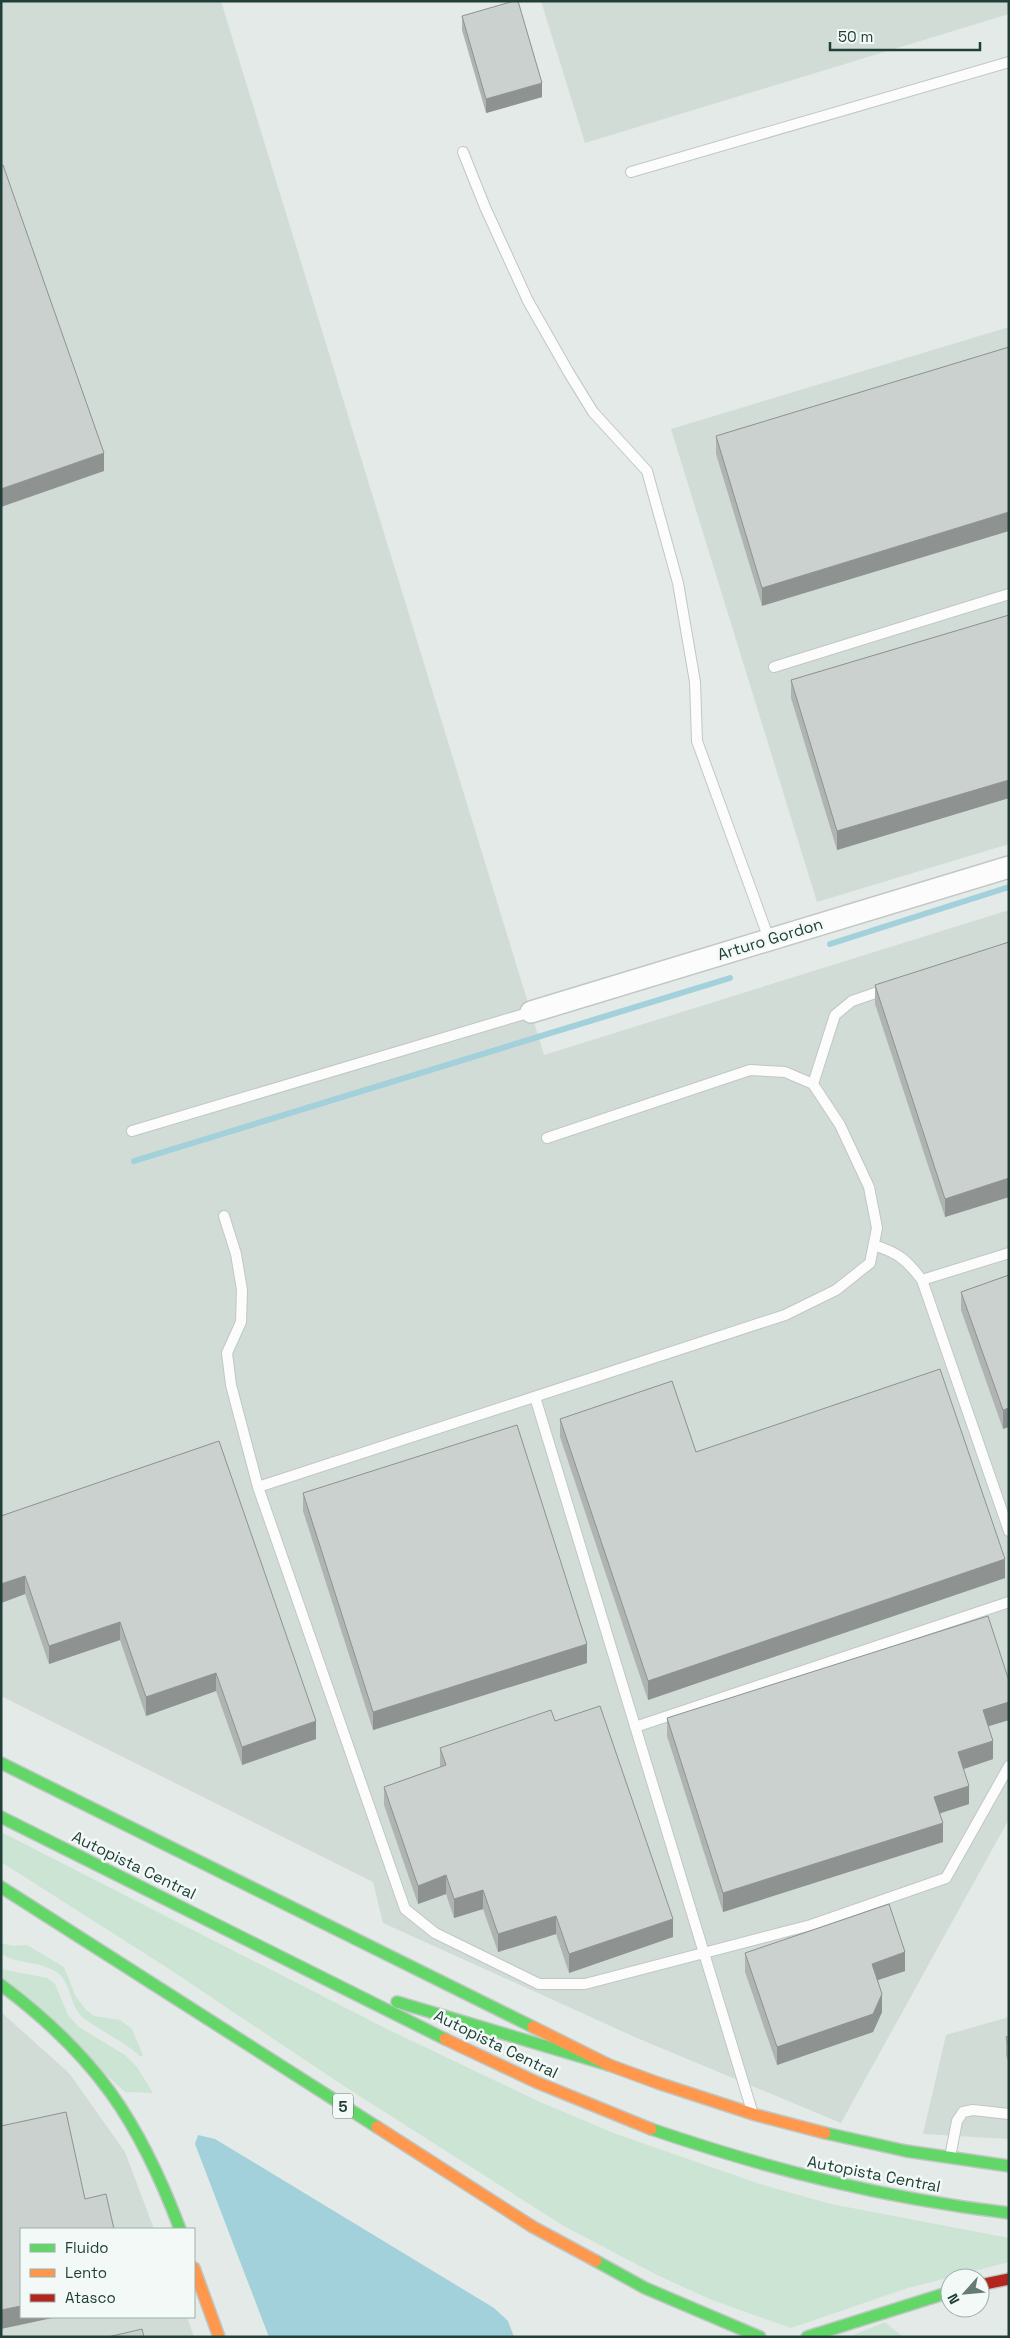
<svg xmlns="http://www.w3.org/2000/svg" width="1010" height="2338" font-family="'Space Grotesk',sans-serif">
<rect width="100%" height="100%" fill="#e4eae7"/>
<path fill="#d1dcd7" d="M1,1h220l323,1054 465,-145v909l-168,304 -204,-85 -254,-115 -10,-41 -372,-186z
M541,1h468v13l-424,129z
M1009,327v517l-192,58 -146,-473z
M1,2012l68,61 56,79 29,77h-133v88h166l7,20h-193z
M1009,2017v122l-86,-5 23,-99z"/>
<path fill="#cce4d4" d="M1,1832l386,197 153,73 76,32 147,51 68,19 178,34v24l-101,26 -117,40 -79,-28 -55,-25 -95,-50 -215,-137 -181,-121 -165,-105z
M1,1943l12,3 14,-1 37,22 12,30 10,13 8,6 26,4 12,9 11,26 -2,2c-17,-17 -53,-31 -63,-45 -10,-15 -8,-34 -25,-42 -17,-9 -35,-6 -52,-16z
M1,1969l46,9 8,6 13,31 11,12 46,28 12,12 16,26 -28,-1 -124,-115z
M885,2322l18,15h-54z"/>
<path fill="#a2d0db" d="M198,2135l17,4 279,169 14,13 6,16h-245l-74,-193z"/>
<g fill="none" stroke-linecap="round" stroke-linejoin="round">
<path stroke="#a2d0db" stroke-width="6" d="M830,944l179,-57
M134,1161l596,-183"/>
<g stroke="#c1c7c4" stroke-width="12">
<path id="lane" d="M463,152l22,55 43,94 41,72 24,39 54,59 31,112 17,99 2,59 72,198
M631,172l378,-110
M774,667l235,-73
M813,1084l22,-69 17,-14 35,-12
M132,1131l399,-119
M224,1216l12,38 6,36 -1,32 -14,31 4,32 27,102 147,422 30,24 104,51h46l226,-59 135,-47 63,-112
M874,1245c24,8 32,14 48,35l87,251
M922,1280l87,-27
M535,1397l217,714
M258,1487l527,-172 51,-25 34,-27 7,-35 -8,-41 -29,-62 -27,-41 -28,-12 -35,-2 -203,68
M635,1727l374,-125
M950,2157l7,-36 6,-9 10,-2 36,4"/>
</g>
<g stroke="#c1c7c4" stroke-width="24">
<path id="street" d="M531,1012l478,-145"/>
</g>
<g stroke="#bfc7c4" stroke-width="14">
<path id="fast" d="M1,1763l532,264
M1,1817l444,222
M1,1887l376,240
M1,1985c94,70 138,135 179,244
M397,2002l212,63
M651,2129c120,41 232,69 358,84
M825,2133l81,18 103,15
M596,2261l49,27 115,49
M807,2337l143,-45"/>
</g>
<g stroke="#bfc7c4" stroke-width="14">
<path id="slow" d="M533,2027l76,38 49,18 98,32 69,18
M445,2039l91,43 115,47
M377,2127l156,100 63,34
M194,2268l25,69"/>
</g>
<g stroke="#bfc7c4" stroke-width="14">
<path id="jam" d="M980,2285l29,-6"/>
</g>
<use href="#lane" stroke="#fbfcfb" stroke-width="10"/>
<use href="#street" stroke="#fbfcfb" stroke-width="21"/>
<use href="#fast" stroke="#63d668" stroke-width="11"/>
<use href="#slow" stroke="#ff974d" stroke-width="11"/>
<use href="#jam" stroke="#b3261e" stroke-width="11"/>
</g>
<path fill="#afb4b2" d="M462,16l80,81 -56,16 -24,-83z
M1009,347l-247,259 -46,-152v-18z
M1009,615v183l-172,52 -46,-152v-18z
M1009,942v255l-64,20 -70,-213v-19z
M1009,1275l-6,154 -42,-119v-18z
M560,1419l136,33 309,126 -357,122 -88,-263z
M303,1493l284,170 -214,67 -70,-219z
M1,1516l315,223 -74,26 -26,-74 -70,25 -26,-76 -71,24 -24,-70 -24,9z
M1009,1681v39l-21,6 5,33 -30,10 6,35 -30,10 4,28 -220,70 -56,-176v-18z
M555,1721l118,216 -104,36 -13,-39 -58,18 -15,-43 -29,9 -8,-24 -28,10 -34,-99v-18l56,-20v-19z
M745,1953l160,18 -27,9 4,32 -9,20 -96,33 -32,-93z
M1009,2036v29l-3,-10v-18z"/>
<path fill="#8e9291" d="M542,83v14l-56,16v-14z
M104,453v18l-103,36v-18z
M1009,512v19l-247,75v-18z
M1009,780v18l-172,52v-19z
M1009,1178v19l-64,20v-18z
M1009,1408v19l-6,2v-19z
M1005,1559v19l-357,122v-19z
M25,1576v18l-24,9v-19z
M120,1622v18l-71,24v-18z
M587,1644v19l-214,67v-18z
M216,1673v18l-70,25v-19z
M1009,1702v18l-26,8v-18z
M316,1721v18l-74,26v-18z
M993,1741v18l-35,12v-19z
M969,1786v18l-35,11v-18z
M943,1823v19l-220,70v-19z
M446,1875v19l-28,10v-18z
M483,1890v19l-29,9v-19z
M556,1916v18l-58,18v-18z
M673,1919v18l-104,36v-19z
M905,1952v19l-33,11v-18z
M882,1994v18l-9,20 -96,33v-18z
M21,2306v11h36l-56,12v-19z"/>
<path fill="#cbd1cf" stroke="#8e9291" d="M514,1h4l24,82 -56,16 -24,-83z
M3,165l101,288 -103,36v-323z
M1009,347v165l-247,76 -46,-152z
M1009,615v165l-172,51 -46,-151z
M1009,942v236l-64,21 -70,-214z
M1009,1275v133l-6,2 -42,-118z
M940,1369l65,190 -357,122 -88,-262 112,-38 24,71z
M517,1425l70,219 -214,68 -70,-219z
M219,1441l97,280 -74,26 -26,-74 -70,24 -26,-75 -71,24 -24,-70 -24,8v-68z
M988,1616l21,65v21l-26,8 10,31 -35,11 11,34 -35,11 9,26 -220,70 -56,-175z
M600,1706l73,213 -104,35 -13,-38 -58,18 -15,-44 -29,9 -8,-24 -28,11 -34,-99 62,-22 -6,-17 111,-38 4,11z
M889,1904l16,48 -33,12 10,30 -9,20 -96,33 -32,-94z
M1009,2036v11l-3,-10z
M66,2112l19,87 21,-5 8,35h-93v77l-20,4v-184z
M142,2329l2,8h-36z"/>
<g text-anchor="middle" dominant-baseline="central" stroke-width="5" stroke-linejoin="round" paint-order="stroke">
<rect fill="#f2f9f6" stroke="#5f7771" stroke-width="1" x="333" y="2093.5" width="20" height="25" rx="4"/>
<g font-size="15" font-weight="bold" fill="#203f38">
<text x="343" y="2106">5</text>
</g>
<g font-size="16" fill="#203f38" stroke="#f2f9f6">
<text transform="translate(770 939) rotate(-17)">Arturo Gordon</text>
<text transform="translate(134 1865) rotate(26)">Autopista Central</text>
<text transform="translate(496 2044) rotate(26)">Autopista Central</text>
<text transform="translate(874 2174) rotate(11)">Autopista Central</text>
</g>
</g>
<rect width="1010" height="2338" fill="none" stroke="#203f38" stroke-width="5"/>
<rect x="20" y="2228" width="175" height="90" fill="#f2f9f6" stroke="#9eafaa"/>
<rect x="30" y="2244" width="25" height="8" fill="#63d668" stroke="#9eafaa"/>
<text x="65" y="2253" font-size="15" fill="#203f38">Fluido</text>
<rect x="30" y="2269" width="25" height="8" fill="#ff974d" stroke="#9eafaa"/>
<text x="65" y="2278" font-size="15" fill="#203f38">Lento</text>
<rect x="30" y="2294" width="25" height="8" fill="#b3261e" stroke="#9eafaa"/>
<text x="65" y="2303" font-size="15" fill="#203f38">Atasco</text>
<g transform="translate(965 2293) rotate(243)"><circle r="24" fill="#f2f9f6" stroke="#9eafaa"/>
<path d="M0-4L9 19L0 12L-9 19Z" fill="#657b75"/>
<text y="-8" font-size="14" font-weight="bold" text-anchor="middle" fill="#203f38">N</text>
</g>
<path d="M830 42v8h150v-8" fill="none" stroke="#203f38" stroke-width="2.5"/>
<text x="838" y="42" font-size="15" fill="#203f38" stroke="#f2f9f6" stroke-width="4" paint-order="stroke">50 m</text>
</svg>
